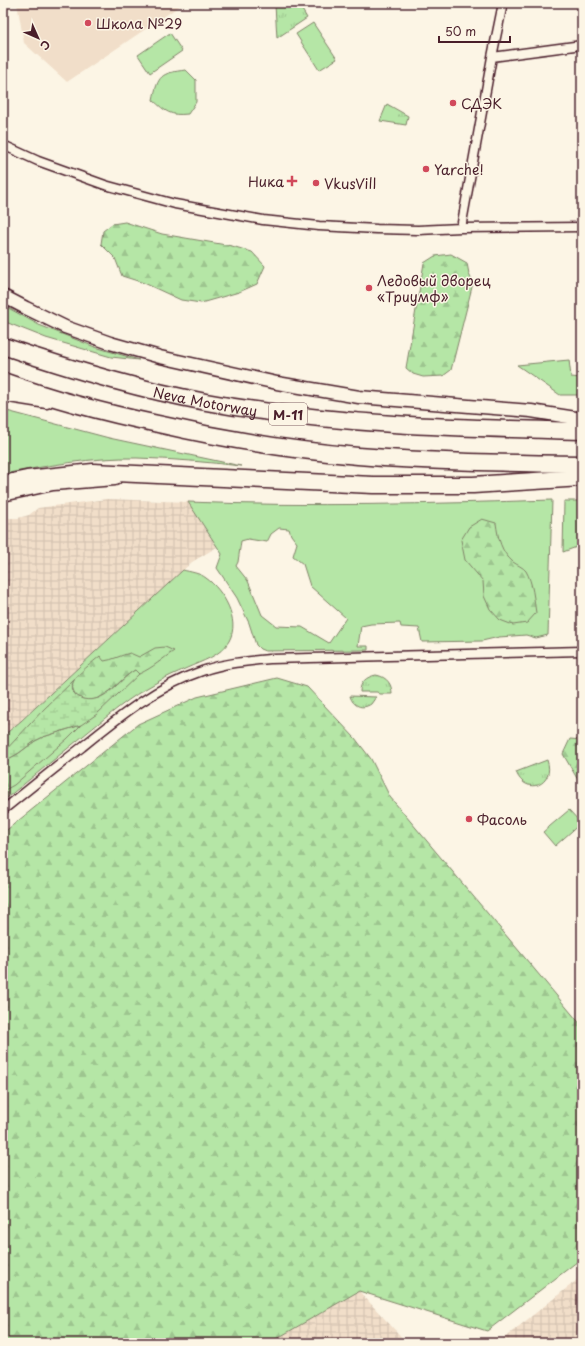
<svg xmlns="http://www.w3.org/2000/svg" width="585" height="1346" font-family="'Playpen Sans',sans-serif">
<defs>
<pattern id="industrial-grid" width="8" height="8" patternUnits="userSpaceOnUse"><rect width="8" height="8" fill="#f1dec9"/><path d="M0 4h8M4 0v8" fill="none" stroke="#d0bead"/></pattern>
<pattern id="forest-firs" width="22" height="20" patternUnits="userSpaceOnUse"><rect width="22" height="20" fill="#b5e6a6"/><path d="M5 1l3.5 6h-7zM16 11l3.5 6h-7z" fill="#9dc58f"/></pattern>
<pattern id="wetland-marsh" width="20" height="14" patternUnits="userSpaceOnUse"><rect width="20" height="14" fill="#b5e6a6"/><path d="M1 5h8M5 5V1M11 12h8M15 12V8" fill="none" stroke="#9dc58f"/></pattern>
<pattern id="park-tufts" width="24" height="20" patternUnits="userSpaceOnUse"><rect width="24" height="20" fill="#b5e6a6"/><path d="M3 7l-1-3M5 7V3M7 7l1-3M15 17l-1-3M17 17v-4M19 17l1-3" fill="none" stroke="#9dc58f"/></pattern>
</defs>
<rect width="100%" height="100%" fill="#fcf5e5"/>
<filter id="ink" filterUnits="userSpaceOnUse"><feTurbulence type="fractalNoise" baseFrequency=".025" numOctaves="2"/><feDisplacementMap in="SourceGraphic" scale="8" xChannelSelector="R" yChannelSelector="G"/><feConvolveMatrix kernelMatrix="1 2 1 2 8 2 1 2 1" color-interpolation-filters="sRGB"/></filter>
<g filter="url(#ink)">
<path fill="#f1dec9" d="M17,3h167l-117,79 -43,-39z"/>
<path fill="url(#industrial-grid)" d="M107,499l81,3 29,45 -25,15 -171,159 -18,15v-218h15l11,-3 9,-7z
M582,1276v67h-84z
M359,1291l48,52h-138z"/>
<path fill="#b5e6a6" stroke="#808268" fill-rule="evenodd" d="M313,23l24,36 -18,11 -23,-36z
M170,33l12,18 -32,22 -12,-18z
M186,70l10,10v22l-8,12c-18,2 -22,-2 -35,-14 5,-25 8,-27 33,-30z
M3,305l36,20 56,22 44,13 -28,-3 -65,-19 -43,-17z
M569,360l2,17 11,1v17h-22l-43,-30z
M3,410l106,28 132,28c-34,-4 -69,-7 -104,-8 -45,-1 -90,8 -134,16z
M552,500l-4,135 -12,3 -10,-3 -27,2 -17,4 -60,1 -3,-14 -18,-1 -1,-4 -29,1 -10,2 -3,20h10v4l-103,1 -5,-2 -4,-4 -7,-22 -12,-25 -20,-30 5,-14 -34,-52c121,5 243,2 364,-2zM279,528l10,1 2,6 6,8 -4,13 10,8 7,22 36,32 -17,25 -27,-16 -26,-1 -14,-11 -14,-34 -12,-15 2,-4 3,-21 7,-2 19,3 4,-8z
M564,501h18v44l-19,7z
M183,570c7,2 17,3 23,8 17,12 35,42 23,63 -8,15 -27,20 -42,27 -11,5 -23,10 -33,16 -24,13 -45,31 -66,48 -28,23 -57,46 -85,69v-65l18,-15z
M569,810l12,13 -26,23 -12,-14z"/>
<path fill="url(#forest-firs)" stroke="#808268" d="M125,222l37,12 70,12 20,6 13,14 -8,18 -18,8 -38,11 -20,-3 -37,-17 -22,-7 -7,-18 -14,-14 2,-13 9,-7z
M451,254l16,9 2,11 4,9 -22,87 -8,6 -20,1 -10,-3 -7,-6 18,-105 11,-7z
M482,519l14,4c2,15 5,29 17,39 4,3 10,5 13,9 7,12 8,29 10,42l-9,10 -14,2 -13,-5 -10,-11 -6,-13 -1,-15 -18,-21 -4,-20 8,-13z
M165,647l9,4c-12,8 -20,16 -35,23l-4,-4c-16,9 -24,26 -43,30 -5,1 -11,-1 -15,-4 -3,-3 -6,-9 -4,-14 3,-7 21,-21 27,-26l4,5c9,-1 17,-6 26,-8l9,4 16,-9z
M277,678l30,9 48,51 16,21 19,38 192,229v232l-95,73 -128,-40 -90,52h-262l-4,-8v-502l135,-109 59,-27z
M81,725l-14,14 -53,46 -11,6v-29l16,-9 16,-12 8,-4z
M570,739l12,1v47l-19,-33z"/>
<path fill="url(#wetland-marsh)" stroke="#808268" d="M135,670l4,4 -42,40 -16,11 -38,12 -8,4 -16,12 -16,9v-9l41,-44 30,-29c-2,3 -2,8 -1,12 2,3 7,6 10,7 23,5 35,-19 52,-29z"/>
<path fill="url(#park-tufts)" stroke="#808268" d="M277,3h21l9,15 -30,20 -2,-33z
M387,104l21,12 -2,9 -26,-4z
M376,675c11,2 16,9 16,19h-12l-3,-2h-17c0,-10 6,-15 16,-17z
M350,696l26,1 -5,7c-9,6 -18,2 -21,-8z
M547,760c9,25 -21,37 -31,12z"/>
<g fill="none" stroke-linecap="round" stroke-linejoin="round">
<g stroke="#4a1f2b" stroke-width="11">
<path id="street" d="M492,57l90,-12
M3,145l35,16 67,24 70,19 88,16 56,6 58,3 41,1 43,-2 121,-1
M461,228l31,-171 11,-54
M3,810c26,-21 52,-42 79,-63 37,-30 75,-61 120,-76 22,-8 46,-10 69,-12l311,-8"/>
</g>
<g stroke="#4a1f2b" stroke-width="15">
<path id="secondary" d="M3,296l23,12 39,19 45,16 50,14 117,26 82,14 172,14 51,8
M3,395l44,7
M3,495l50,-11 62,-5"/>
</g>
<g stroke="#4a1f2b" stroke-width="19">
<g id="highway">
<path id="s1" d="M3,346c67,23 134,43 203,56 124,23 250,26 376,29"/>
<path d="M3,381c50,18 102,32 155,43 65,15 133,26 200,32 74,6 149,7 224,8"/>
<path d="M3,484l24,-5 66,-7 280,13h100l109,-7"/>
</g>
</g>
<use href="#street" stroke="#fcf5e5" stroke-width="8"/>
<use href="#secondary" stroke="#fcf5e5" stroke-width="12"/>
<use href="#highway" stroke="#fcf5e5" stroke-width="16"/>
</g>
</g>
<g fill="#d1495b" stroke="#fcf5e5" stroke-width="1.5">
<circle cx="88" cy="23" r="4"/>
<circle cx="453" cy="103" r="4"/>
<circle cx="426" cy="169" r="4"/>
<path d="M290 175h4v4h4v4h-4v4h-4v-4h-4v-4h4z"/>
<circle cx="316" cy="183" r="4"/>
<circle cx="369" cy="288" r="4"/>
<circle cx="469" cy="819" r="4"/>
</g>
<g text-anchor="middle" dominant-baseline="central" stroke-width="3" stroke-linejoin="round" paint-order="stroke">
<rect fill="#fcf5e5" stroke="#7f5f63" stroke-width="1" x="269" y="403" width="38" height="22" rx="3"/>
<g font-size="13" font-weight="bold" fill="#4a1f2b">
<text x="288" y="414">М-11</text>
</g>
<g font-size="14" fill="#4a1f2b" stroke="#fcf5e5" text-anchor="start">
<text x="96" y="23">Школа №29</text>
<text x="461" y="103">СДЭК</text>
<text x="434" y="169">Yarche!</text>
<text x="284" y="181" text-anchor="end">Ника</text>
<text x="324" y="183">VkusVill</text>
<text x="377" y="280">Ледовый дворец<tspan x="377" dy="16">«Триумф»</tspan></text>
<text x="477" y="819">Фасоль</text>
</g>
<g font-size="14" fill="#4a1f2b" stroke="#fcf5e5">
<text stroke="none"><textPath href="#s1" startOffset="210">Neva Motorway</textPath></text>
</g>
</g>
<rect width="585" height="1346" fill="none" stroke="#fcf5e5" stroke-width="16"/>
<rect x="8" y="8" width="569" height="1330" fill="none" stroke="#4a1f2b" stroke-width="1.5" filter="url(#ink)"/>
<g transform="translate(38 38) rotate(135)" stroke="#fcf5e5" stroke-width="3" paint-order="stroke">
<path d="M0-3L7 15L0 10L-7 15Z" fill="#4a1f2b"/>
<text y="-6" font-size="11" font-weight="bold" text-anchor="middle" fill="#4a1f2b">С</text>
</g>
<path d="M439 36v6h71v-6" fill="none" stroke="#4a1f2b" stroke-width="2"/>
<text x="445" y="36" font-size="12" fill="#4a1f2b" stroke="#fcf5e5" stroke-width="3" paint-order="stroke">50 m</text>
</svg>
